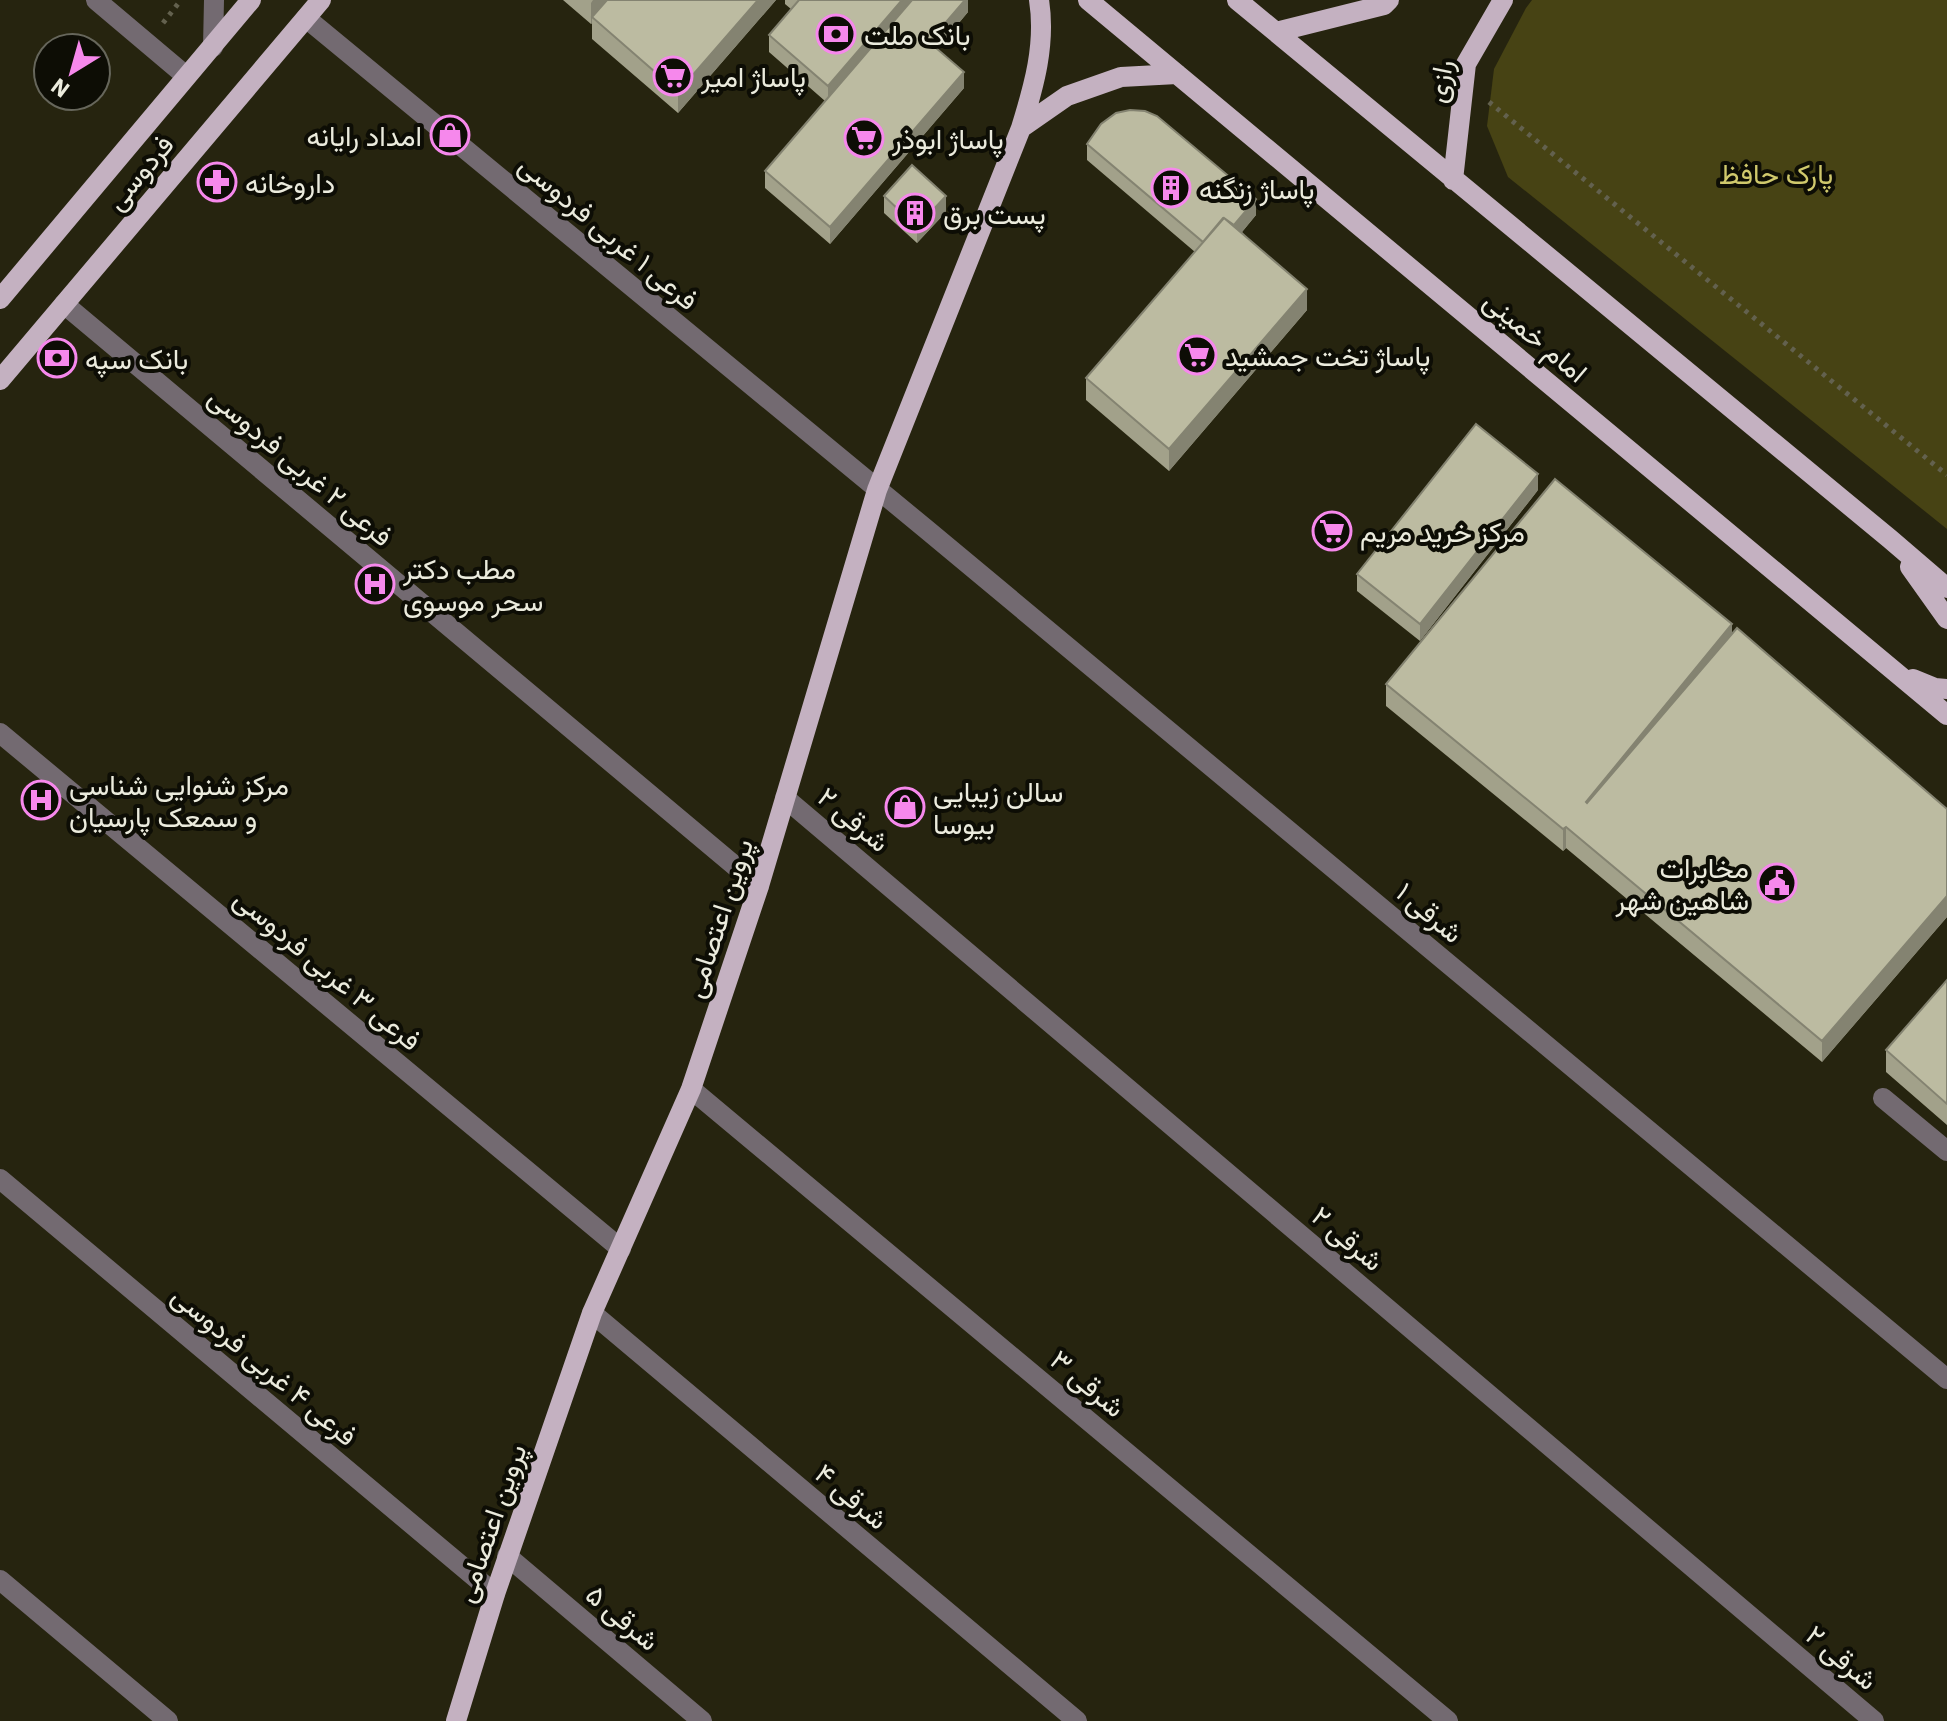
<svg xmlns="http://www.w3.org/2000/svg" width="1947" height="1721" font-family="'IBM Plex Sans',Vazirmatn,sans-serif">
<rect width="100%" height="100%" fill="#26240f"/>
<path fill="#474314" d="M1532,0h415v529l-439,-352 -21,-51 7,-57 32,-61z"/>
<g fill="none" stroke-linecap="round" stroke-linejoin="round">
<path stroke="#63614e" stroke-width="5" stroke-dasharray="4 6" stroke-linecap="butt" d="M163,23l18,-23
M1489,102l458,373"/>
<path stroke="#736a71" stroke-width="20" d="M96,0l90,76
M306,18l620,511 1021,850
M213,47l1,-47
M64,304l695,582
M0,733l621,516
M785,798l1089,923
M691,1089l757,632
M1883,1098l64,53
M0,1179l495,415
M592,1313l485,408
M507,1556l195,165
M0,1580l168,141"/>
<path stroke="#c4b1c1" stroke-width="20" d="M1088,0l859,715
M1237,0l653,539 57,49
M1276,32l108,-27 5,-5
M1021,128l46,-32 54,-19 56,-3
M1453,180l13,-116 37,-64
M0,299l251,-299
M0,380l321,-380
M1910,567l37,52
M1913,679l22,9 12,1
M456,1721l39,-127 97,-281 99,-224 68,-203 118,-396 144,-362c13,-42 25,-84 18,-128"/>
</g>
<path fill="#a2a18a" d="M563,0h213l-98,113 -86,-74v-16l-1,1z
M785,0h183v12l-31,37 27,39 -134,156 -65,-56v-17l60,-70 -56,-49v-17l22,-26 -6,-5z
M1087,144l169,71 -14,17 65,78 -138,161 -83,-71v-22l109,-126 -108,-92z
M884,196l62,16 -29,31 -33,-30z
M1538,490l-118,151 -63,-50v-17z
M1386,684l561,125v108l-125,145 -256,-214 -3,3 -177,-145z
M1947,980v145l-61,-53v-22z"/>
<path fill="#848371" d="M593,0h20l-21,17v6l-1,1v-21z
M758,0h18l-98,113v-21z
M902,0h15l-89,103v-17z
M965,0h3v12l-39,47v-17z
M964,72v16l-134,156v-17z
M946,196v16l-29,31v-16z
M1256,199v16l-23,28v-17z
M1307,289v21l-138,161v-22z
M1538,474v16l-118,151v-17z
M1732,624v22l-146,178v-22z
M1566,827v21l-3,3v-22z
M1947,896v21l-125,145v-21z"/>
<path fill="#bcbba1" stroke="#848371" stroke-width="2" d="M607,0h151l-80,92 -86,-75z
M799,0h103l-74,86 -59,-51z
M912,0h53l-36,42 35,30 -134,155 -65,-56z
M1130,110l15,1 12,5 99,83 -22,26 -10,-7h-1l-20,24 -116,-98 14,-20 15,-11z
M912,165l34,31 -29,31 -33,-31z
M1224,218l83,71 -138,160 -83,-71z
M1476,424l62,50 -118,150 -63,-50z
M1555,479l177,145 -146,178 1,1 150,-175 210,181v87l-125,145 -256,-214 -3,2 -177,-145z
M1947,980v124l-61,-54z"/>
<defs>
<g id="bank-ring" transform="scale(2)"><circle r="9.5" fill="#0d0d05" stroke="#f688ec" stroke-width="1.5"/><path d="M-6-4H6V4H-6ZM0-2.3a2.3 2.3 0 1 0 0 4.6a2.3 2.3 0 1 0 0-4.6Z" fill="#f688ec"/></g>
<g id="supermarket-ring" transform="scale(2)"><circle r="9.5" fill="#0d0d05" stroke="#f688ec" stroke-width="1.5"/><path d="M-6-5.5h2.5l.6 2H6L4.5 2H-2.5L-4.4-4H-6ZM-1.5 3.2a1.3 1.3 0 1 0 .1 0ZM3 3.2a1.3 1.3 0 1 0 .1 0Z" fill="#f688ec"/></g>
<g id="shop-ring" transform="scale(2)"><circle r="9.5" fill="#0d0d05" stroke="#f688ec" stroke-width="1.5"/><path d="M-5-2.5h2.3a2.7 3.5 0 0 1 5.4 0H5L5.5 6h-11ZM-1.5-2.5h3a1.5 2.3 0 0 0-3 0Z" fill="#f688ec"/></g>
<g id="pharmacy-ring" transform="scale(2)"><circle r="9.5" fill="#0d0d05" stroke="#f688ec" stroke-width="1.5"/><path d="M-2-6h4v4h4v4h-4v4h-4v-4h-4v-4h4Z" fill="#f688ec"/></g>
<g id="building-ring" transform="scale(2)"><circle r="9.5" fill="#0d0d05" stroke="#f688ec" stroke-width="1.5"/><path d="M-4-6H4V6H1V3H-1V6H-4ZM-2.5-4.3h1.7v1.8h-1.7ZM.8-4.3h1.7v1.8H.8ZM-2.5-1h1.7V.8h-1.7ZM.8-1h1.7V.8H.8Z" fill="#f688ec"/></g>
<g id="hospital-ring" transform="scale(2)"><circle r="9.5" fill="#0d0d05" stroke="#f688ec" stroke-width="1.5"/><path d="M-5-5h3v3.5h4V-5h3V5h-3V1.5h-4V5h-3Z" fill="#f688ec"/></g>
<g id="civic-ring" transform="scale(2)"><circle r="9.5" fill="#0d0d05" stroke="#f688ec" stroke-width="1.5"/><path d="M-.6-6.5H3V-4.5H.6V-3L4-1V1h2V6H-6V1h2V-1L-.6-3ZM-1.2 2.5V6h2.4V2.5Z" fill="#f688ec"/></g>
</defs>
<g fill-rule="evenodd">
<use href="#bank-ring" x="836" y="34"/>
<use href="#supermarket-ring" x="673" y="76"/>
<use href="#shop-ring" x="450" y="135"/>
<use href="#supermarket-ring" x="864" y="138"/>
<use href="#pharmacy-ring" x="217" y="182"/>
<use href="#building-ring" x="1171" y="188"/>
<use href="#building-ring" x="915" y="213"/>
<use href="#supermarket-ring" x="1197" y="355"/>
<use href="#bank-ring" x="57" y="358"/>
<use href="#supermarket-ring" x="1332" y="531"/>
<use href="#hospital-ring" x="375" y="584"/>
<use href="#hospital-ring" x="41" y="800"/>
<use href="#shop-ring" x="905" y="807"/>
<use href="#civic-ring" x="1777" y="883"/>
</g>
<g text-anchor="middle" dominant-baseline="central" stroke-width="8" stroke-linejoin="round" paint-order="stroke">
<g font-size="28" fill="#ebebdd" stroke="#0d0d05" text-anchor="start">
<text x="864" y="34">بانک ملت</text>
<text x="701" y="76">پاساژ امیر</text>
<text x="422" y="135" text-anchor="end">امداد رایانه</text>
<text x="892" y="138">پاساژ ابوذر</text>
<text x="245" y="182">داروخانه</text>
<text x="1199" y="188">پاساژ زنگنه</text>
<text x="943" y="213">پست برق</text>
<text x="1225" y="355">پاساژ تخت جمشید</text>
<text x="85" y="358">بانک سپه</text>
<text x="1360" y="531">مرکز خرید مریم</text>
<text x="403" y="568">مطب دکتر<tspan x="403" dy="32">سحر موسوی</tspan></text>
<text x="69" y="784">مرکز شنوایی شناسی<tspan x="69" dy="32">و سمعک پارسیان</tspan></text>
<text x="933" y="791">سالن زیبایی<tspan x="933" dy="32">بیوسا</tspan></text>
<text x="1749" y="867" text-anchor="end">مخابرات<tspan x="1749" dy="32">شاهین شهر</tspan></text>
</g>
<g font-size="28" fill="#ebebdd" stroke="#0d0d05">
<text transform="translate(1439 81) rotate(-79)">رازی</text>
<text transform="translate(139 172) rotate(-50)">فردوسی</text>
<text transform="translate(609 232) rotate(40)">فرعی ۱ غربی فردوسی</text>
<text transform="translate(1536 336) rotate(40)">امام خمینی</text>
<text transform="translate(301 466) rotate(40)">فرعی ۲ غربی فردوسی</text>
<text transform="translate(854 819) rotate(40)">۲ شرقی</text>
<text transform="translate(1430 912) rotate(40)">۱ شرقی</text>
<text transform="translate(718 918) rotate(-72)">پروین اعتصامی</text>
<text transform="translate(328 969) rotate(40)">فرعی ۳ غربی فردوسی</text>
<text transform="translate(1348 1238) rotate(40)">۲ شرقی</text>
<text transform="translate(265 1365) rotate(40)">فرعی ۴ غربی فردوسی</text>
<text transform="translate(1088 1383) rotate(40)">۳ شرقی</text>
<text transform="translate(852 1496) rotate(40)">۴ شرقی</text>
<text transform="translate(490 1523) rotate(-71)">پروین اعتصامی</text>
<text transform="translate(623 1617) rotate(40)">۵ شرقی</text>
<text transform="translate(1842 1657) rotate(40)">۲ شرقی</text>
</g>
<g font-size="28" fill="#d0c96c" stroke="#0d0d05">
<text x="1776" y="173">پارک حافظ</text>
</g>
</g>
<g transform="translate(72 72) rotate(217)"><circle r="38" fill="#0d0d05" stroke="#66665b" stroke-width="2"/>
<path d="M0-6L14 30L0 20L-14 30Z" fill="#f688ec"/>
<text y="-12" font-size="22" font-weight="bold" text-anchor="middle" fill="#ebebdd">N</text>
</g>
</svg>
